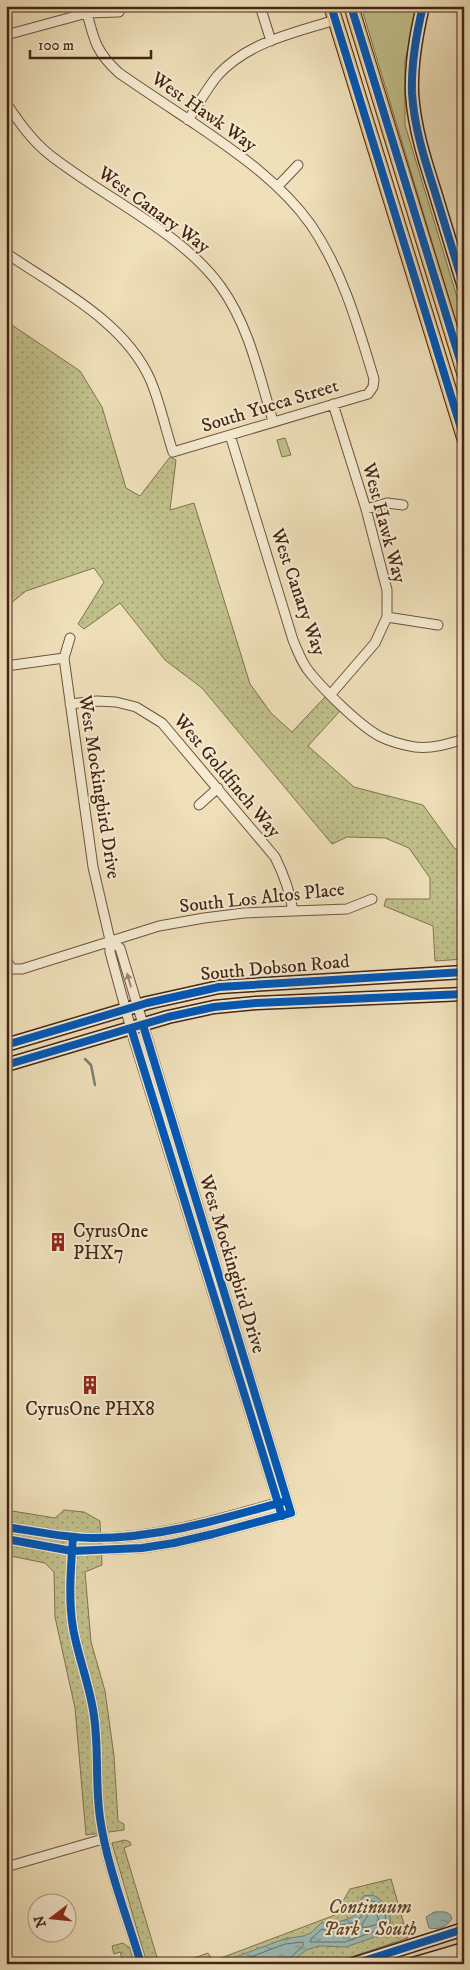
<svg xmlns="http://www.w3.org/2000/svg" width="470" height="1970" font-family="'IM FELL DW Pica',serif">
<defs>
<pattern id="park-dots" width="8" height="8" patternUnits="userSpaceOnUse" patternTransform="scale(1.25)"><rect width="8" height="8" fill="#c0c08b"/><path d="M2 2h.1M6 6h.1" fill="none" stroke="#9e9c70" stroke-width="1.8" stroke-linecap="round"/></pattern>
<pattern id="water-ripples" width="26" height="14" patternUnits="userSpaceOnUse" patternTransform="scale(1.25)"><rect width="26" height="14" fill="#9bbbb6"/><path d="M2 4q2-2 4 0t4 0M15 11q2-2 4 0t4 0" fill="none" stroke="#809893"/></pattern>
</defs>
<rect width="100%" height="100%" fill="#efe0ba"/>
<filter id="stains"><feTurbulence type="fractalNoise" baseFrequency=".004" numOctaves="4"/><feColorMatrix values="0 0 0 0 .2 0 0 0 0 .09 0 0 0 0 .02 0 0 0 .5 -.17"/></filter>
<radialGradient id="worn" r=".72"><stop offset=".6" stop-color="#630" stop-opacity="0"/><stop offset="1" stop-color="#630" stop-opacity=".3"/></radialGradient>
<path fill="#c0c08b" stroke="#827250" d="M361,6h57l-13,55v64l59,195v28z
M285,438l6,17 -9,2 -5,-17z"/>
<path fill="url(#park-dots)" stroke="#827250" d="M6,321l74,50 22,36 24,81 14,8 30,-39 6,3 -6,50 24,-7 56,181 21,29 21,19 33,-35 15,14 -32,35 46,41 69,18 32,44 9,2v108l-29,2 -2,-35 -49,-20 2,-7h44v-21l-21,-30 -24,-10 -38,-1 -15,7 -130,-156 -37,-28 -45,-57 -36,26 -6,-5 26,-42 -10,-14 -68,23 -20,16z
M6,1510l49,8 9,-8 20,2 16,9 2,44 -17,7 6,70 14,49 9,65 4,65 6,3v6l-38,5 -11,-127 -20,-91 -1,-45 -9,-9 -39,-8z
M125,1840l5,2 1,3 -7,3 35,116h-12l-35,-121z
M391,1879l17,59 -78,26h-152l30,-11 5,8 122,-46 15,-26z
M123,1943l7,5 4,16h-10l-4,-12 -6,2 -2,-8z"/>
<path fill="url(#water-ripples)" stroke="#797f76" d="M373,1895c13,7 19,16 17,31l-10,9 -34,12 -27,-1 -13,4 -17,14h-66l10,-6 51,-19 19,-3 8,-3 11,-11 6,5c10,-8 22,-5 30,-15l1,-9 4,-7z
M434,1912c8,0 16,-2 18,7 -6,8 -13,11 -23,9l-3,-11z"/>
<g fill="none" stroke-linecap="round" stroke-linejoin="round">
<path stroke="#707066" stroke-width="1" d="M368,1901c11,-1 17,9 18,19l-5,9 -36,13h-35l1,-3 11,-10 8,2c3,-2 6,-5 10,-6 8,-1 13,-1 19,-6 6,-6 4,-13 9,-18z
M373,1908l3,3 3,11 -4,3 -12,3 -1,-3z
M232,1964l53,-20 18,-2v4l-13,12 -2,6"/>
<path stroke="#797f76" stroke-width="2.5" d="M85,1059l6,6 4,20"/>
<g stroke="#70533e" stroke-width="11">
<path id="street" d="M260,6l11,35
M6,35l81,-22 32,-1
M6,103c13,19 26,38 44,52 53,42 133,78 171,132 28,39 38,88 52,134
M188,120c10,-15 19,-32 30,-45 30,-33 76,-42 117,-55
M278,186l20,-21
M6,253c51,35 118,68 144,126 10,23 15,49 23,73l195,-58 5,-7 1,-8c-16,-53 -31,-107 -63,-154 -29,-41 -72,-71 -113,-99 -27,-18 -53,-35 -79,-53 -22,-20 -25,-32 -32,-60
M230,435l63,205c5,12 9,24 18,34 15,18 47,50 68,62 10,5 24,9 36,11 17,2 33,-3 49,-8
M366,509l21,-6 16,2
M387,617l51,8
M70,638l-6,20 29,209 17,73v12l24,88 148,476
M6,666l58,-8
M331,694l44,-51 12,-26v-27l-21,-81 -33,-105
M70,704l27,-3 19,1 20,5 26,16 113,134c9,18 15,34 18,54
M199,805l19,-17
M6,960l6,9h10l137,-43 45,-8 40,-5 103,-4 25,-10
M6,1527c29,4 58,11 87,11 66,0 128,-19 190,-37
M73,1537c-2,30 -5,61 0,91 5,29 17,58 21,88 5,34 1,68 6,102 7,49 27,98 41,146
M6,1539l66,12 70,-3 32,-5 39,-9 78,-21 -171,-565 -10,-8
M6,1867l97,-28"/>
</g>
<g stroke="#452415" stroke-width="15">
<path id="secondary" d="M423,6c-7,29 -12,57 -11,87 2,33 12,65 22,96 10,33 20,66 30,98
M6,1045l141,-42 72,-16 245,-15
M6,1065l162,-48 46,-10 42,-4 208,-9
M354,1964l110,-35
M413,1964l51,-15"/>
</g>
<g stroke="#452415" stroke-width="16">
<path id="primary" d="M331,6l133,432
M351,6l113,367"/>
</g>
<use href="#street" stroke="#f5ebd2" stroke-width="9"/>
<use href="#secondary" stroke="#f5ebd2" stroke-width="12"/>
<use href="#primary" stroke="#e8c07d" stroke-width="14"/>
<g stroke="#f5ebd2" stroke-width="11">
<path id="cycleway" d="M331,6l133,432
M351,6l113,367
M423,6c-7,29 -12,57 -11,87 2,33 12,65 22,96 10,33 20,66 30,98
M131,1028l151,488
M6,1045l141,-42 72,-16 245,-15
M6,1065l162,-48 46,-10 42,-4 208,-9
M6,1527c29,4 58,11 87,11 67,0 129,-19 193,-37
M73,1537c-2,30 -5,61 0,91 5,29 17,58 21,88 5,34 1,68 6,102 7,49 27,98 41,146
M6,1539l66,12 70,-3 32,-5 39,-9 78,-21 -148,-488
M354,1964l110,-35"/>
</g>
<use href="#cycleway" stroke="#0057b8" stroke-width="8"/>
</g>
<defs><path id="oneway-solid" d="M-6-.8H1V-3.2L6.5 0L1 3.2V.8H-6Z" transform="scale(1.25)"/></defs>
<use fill="#9d8874" href="#oneway-solid" transform="translate(129 980) rotate(-106)"/>
<defs>
<g id="building-bare" transform="scale(1.5)"><path d="M-4-6H4V6H1V3H-1V6H-4ZM-2.5-4.3h1.7v1.8h-1.7ZM.8-4.3h1.7v1.8H.8ZM-2.5-1h1.7V.8h-1.7ZM.8-1h1.7V.8H.8Z" fill="#8f2418" stroke="#f5ebd2" stroke-width="2.5" paint-order="stroke"/></g>
</defs>
<g fill-rule="evenodd">
<use href="#building-bare" x="58" y="1242"/>
<use href="#building-bare" x="90" y="1385"/>
</g>
<g text-anchor="middle" dominant-baseline="central" stroke-width="4" stroke-linejoin="round" paint-order="stroke">
<g font-size="19" fill="#452415" stroke="#f5ebd2">
<text transform="translate(204 112) rotate(35)">West Hawk Way</text>
<text transform="translate(154 210) rotate(36)">West Canary Way</text>
<text transform="translate(270 406) rotate(-17)">South Yucca Street</text>
<text transform="translate(384 523) rotate(75)">West Hawk Way</text>
<text transform="translate(298 592) rotate(71)">West Canary Way</text>
<text transform="translate(227 776) rotate(50)">West Goldfinch Way</text>
<text transform="translate(99 787) rotate(81)">West Mockingbird Drive</text>
<text transform="translate(262 898) rotate(-6)">South Los Altos Place</text>
<text transform="translate(275 968) rotate(-5)">South Dobson Road</text>
<text transform="translate(232 1264) rotate(73)">West Mockingbird Drive</text>
</g>
<g font-size="19" fill="#452415" stroke="#f5ebd2" text-anchor="start">
<text x="73" y="1231">CyrusOne<tspan x="73" dy="22">PHX7</tspan></text>
<text x="90" y="1409" text-anchor="middle">CyrusOne PHX8</text>
</g>
<g font-size="19" font-style="italic" fill="#644b32" stroke="#f5ebd2">
<text x="370" y="1907">Continuum<tspan x="370" dy="22">Park - South</tspan></text>
</g>
</g>
<rect width="470" height="1970" fill="none" stroke="#efe0ba" stroke-width="25"/>
<rect x="8" y="8" width="455" height="1955" fill="none" stroke="#452415" stroke-width="2.5"/>
<rect x="12" y="12" width="445" height="1945" fill="none" stroke="#452415"/>
<g transform="translate(52 1918) rotate(254)"><circle r="24" fill="#f5ebd2" stroke="#af9b86"/>
<path d="M0-4L9 19L0 12L-9 19Z" fill="#8f2418"/>
<text y="-8" font-size="14" font-weight="bold" text-anchor="middle" fill="#452415">N</text>
</g>
<path d="M30 50v8h121v-8" fill="none" stroke="#452415" stroke-width="2.5"/>
<text x="38" y="50" font-size="15" fill="#452415" stroke="#f5ebd2" stroke-width="4" paint-order="stroke">100 m</text>
<rect width="100%" height="100%" filter="url(#stains)"/>
<rect width="100%" height="100%" fill="url(#worn)"/>
</svg>
